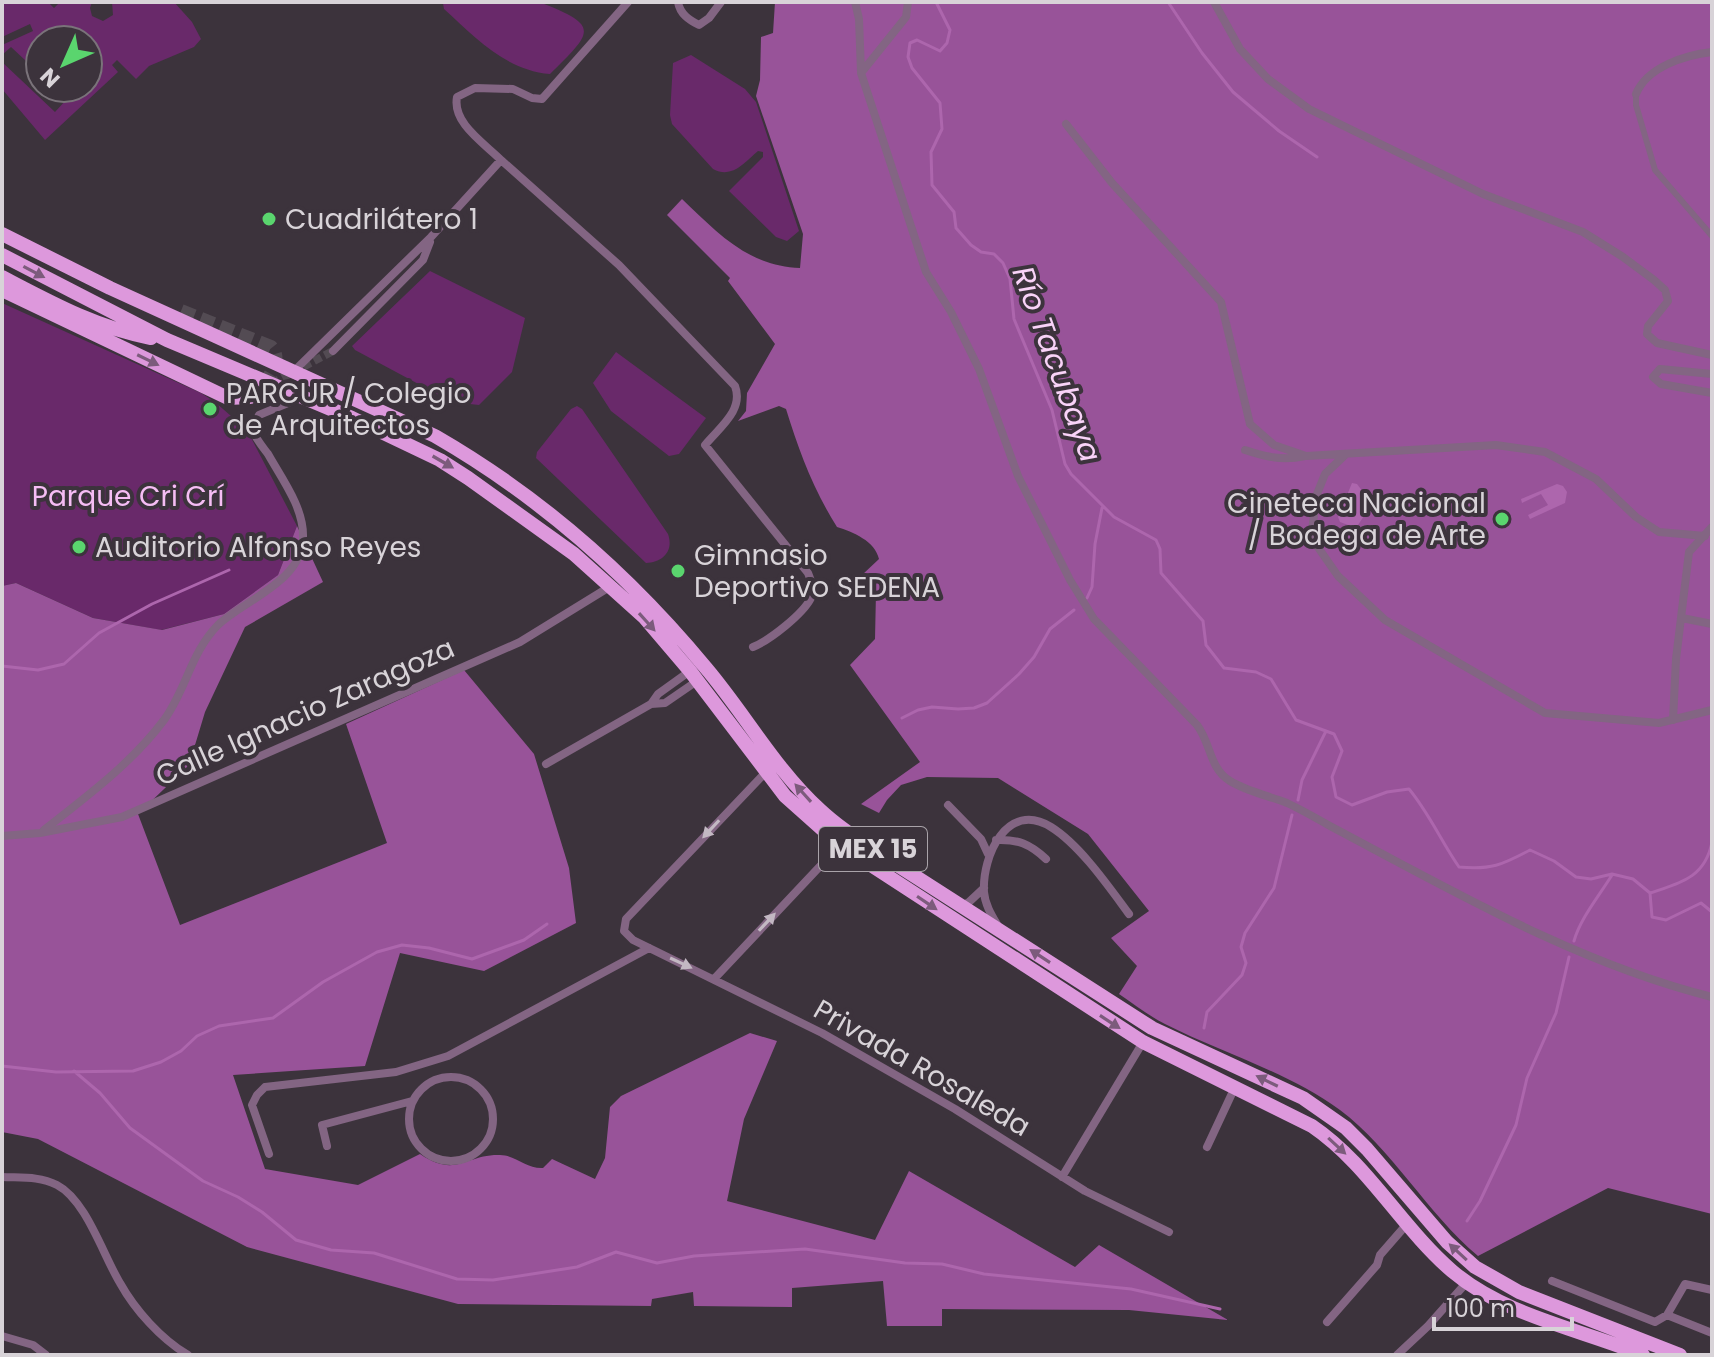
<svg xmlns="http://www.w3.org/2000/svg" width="1714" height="1357" font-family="Poppins,sans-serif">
<rect width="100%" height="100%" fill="#3c333c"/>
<path fill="#69296a" d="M5,2h43l6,6 6,-6h32l-2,6 2,8 11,5 10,-6 -1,-13h62l18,20 9,17 -7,8 -45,19 -13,13 -19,-19 -5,5 6,7 -73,68 -43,-51v-27l53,50 22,-24h11v-11l8,-9 -6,-5 -2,2v-25h-48v34l-29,-27 -9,8v-10l31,-14 -3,-7 -28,13v-32z
M539,2c63,24 53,30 11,72 -45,-4 -74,-36 -106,-65l-1,-6z
M691,55l54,34 11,13 43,129 -12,10 -11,-4 -47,-46 34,-34v-5l-5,-1c-14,12 -26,28 -45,18l-41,-45 -2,-9 3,-52z
M430,271l95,47 -13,54 -33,33 -27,-3 -97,-52 -3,-4z
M2,303l199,90 14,9 32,28 50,96 -19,49 -54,39 -63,16 -68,-12 -77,-35 -14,3z
M616,352l90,66 -27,36 -10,2 -58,-45 -18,-28z
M577,406l5,3 86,125c6,17 -5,28 -22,29l-110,-105 1,-6 34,-43z"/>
<path fill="#985399" d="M775,2h937v1212l-104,-26 -130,68c-51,-43 -86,-107 -138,-146 -52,-38 -118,-57 -175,-86 -16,-8 -31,-20 -46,-30l18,-28 -26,-28 38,-27 -61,-77 -90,-56 -71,-1 -26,8 -14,15 -8,13 -18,-9 59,-42 -70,-97 25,-26 1,-47 -14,-17 17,-16c-4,-18 -26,-27 -42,-32 -24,-38 -38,-76 -51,-118l-7,-3 -41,15 8,-10 1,-18 28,-49 -47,-63 2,-3 -63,-63 15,-16c35,33 65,67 118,69l3,-34 -47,-138 4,-16 1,-43 12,-4z
M297,526l26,56 -78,45 -40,85 -16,53 -51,49 42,111 207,-82 -41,-119 118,-54 70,84 35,114 7,55 -92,48 -84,-18 -35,113 -132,9 32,94 93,16 62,-31c37,25 45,0 80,1 15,0 27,14 43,13l9,-9 43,20 10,-21 5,-51 11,-11 129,-63 27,8 -33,78 -17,82 148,39 34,-69 166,96 24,-22 129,75 -99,-10 -187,-1v17h-55l-4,-45 -91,7v19l-98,-1 -1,-14 -41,7 -1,7 -193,-2 -211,-57 -209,-108 -36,-7v-546l14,-3 77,35 69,12 62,-16 54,-39z"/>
<path fill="#ad66ad" d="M1352,483l5,1 15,20 -16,24 -16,-6 -2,-5z
M1557,484l6,2 4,6 -2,11 -35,16 -2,-4 20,-10 -7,-11 -19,9 -1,-4z"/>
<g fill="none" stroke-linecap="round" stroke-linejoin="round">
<path stroke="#ad66ad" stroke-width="3" d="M936,2l14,28 -3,13 -7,8 -23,-11 -7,3 -2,14 4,11 28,35 2,26 -11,23 1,33 22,27 2,16 15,17 10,7 13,2 9,9 7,16 4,40 38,91 13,54 6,10 43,43 42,23 4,9 1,24 42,48 3,24 18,23 32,4 15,7 25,41 38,14 8,17 -10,26 4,20 16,8 35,-13 22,-3c20,24 32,52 50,78 32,3 43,-2 71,-17l24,11 22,16 15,2 21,-5 21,5 17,14 2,24 14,3 35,-17 11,9
M1168,2l34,51 31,39 46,39 38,26
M1087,598l5,-11 3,-43 7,-36
M2,666l36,4 26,-6 35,-31 53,-29 77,-34
M902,718l16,-8 14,-3 26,2 16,-1 13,-5 32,-29 15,-17 16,-28 24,-19
M1298,800l4,-20 24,-49
M1650,893c30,-10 55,-15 62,-51
M1574,941c6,-22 25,-45 38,-66
M1204,1028l3,-16 35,-37 4,-12 -5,-16 4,-14 29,-45 18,-73
M2,1066l54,6 77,-1 28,-9 20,-11 16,-15 22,-10 54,-8 50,-36 54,-30 25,-7 27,3 43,11 52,-19 23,-16
M74,1071l26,22 30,35 73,53 35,16 24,15 34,28 35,10 43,3 83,26 36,1 84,-13 39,-15 41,11 37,-7 111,-7 100,14 37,1 42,10 147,15 89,20
M1467,1221l13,-20 36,-76 11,-47 29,-65 13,-56"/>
<path stroke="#534b53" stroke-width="8" stroke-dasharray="8 4" stroke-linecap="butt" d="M261,389l72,-38"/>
<path stroke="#534b53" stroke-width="14" stroke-dasharray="14 7" stroke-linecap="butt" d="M181,311l90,36c14,16 -7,39 -21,50"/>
<path stroke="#836583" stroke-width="6" d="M1636,94v11l19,65 57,66"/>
<path stroke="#836583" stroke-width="8" d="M678,2c2,12 11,18 21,23l10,-7 12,-16
M855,2l4,17 2,53
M908,2l-2,15 -45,56 65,199 25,40 28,57 39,107 52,104 24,39 103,106c14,18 12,43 33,56 16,10 39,15 57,22 15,7 29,15 43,23 123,65 246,137 382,171
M1214,2l26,47 28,30 41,30 174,85 100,38 40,25 31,23 11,10 3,11 -20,25 -1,8 10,9 55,12
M1636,94c11,-27 49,-39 76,-42
M1066,124l46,59 109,119 29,122 24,21 32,11 190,-11 49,7 51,27 40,38 23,15 46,4
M501,160l118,105 116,121c9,24 -15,41 -30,59l103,128c3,8 7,16 3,25 -8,16 -41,42 -58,49
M333,351l90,-91 7,-18
M293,372l138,-135 70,-77c-17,-17 -49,-37 -44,-63l18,-9 38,1 19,9 10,1 86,-97
M1712,374l-52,-5 -7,8 8,7 51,9
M1245,450c21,7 38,11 60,6
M1345,455l-20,19 -8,20 -5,36 3,13 23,33 47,44 160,93 114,10 53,-13
M1682,618l30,6
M651,704l14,-1 32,-22
M1673,720l3,-61 13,-107 23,-25
M546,764l105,-60 7,-10 32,-23
M765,773l-139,146 -2,12 9,9 189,93 133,76 130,82 84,41
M948,805l33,34 7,15
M44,830c42,-33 88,-67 120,-110 22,-30 27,-68 54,-95 28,-26 85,-44 85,-88 1,-29 -21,-58 -35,-83 -6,-8 -13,-16 -16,-25l7,-14 41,-17
M2,836l38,-3 82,-16 398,-175 91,-56
M996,840c22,-1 34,4 50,19
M962,906l7,-4 15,-14
M998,926c-6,-10 -13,-21 -14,-34 -2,-36 23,-92 67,-65 29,18 58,60 78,87
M714,979l126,-134
M409 1119a42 42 0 1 1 84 0a42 42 0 1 1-84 0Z
M327,1146l-5,-21 90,-24
M1207,1147l28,-60
M269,1154l-17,-49 5,-10 8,-8 131,-15 52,-16 201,-108
M2,1177c19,1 37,-1 55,8 29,15 46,70 63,98 15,27 41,56 68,72
M1062,1177l81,-135
M1552,1281l103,41 12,-7 18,-31 27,6
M1667,1315l45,18
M1327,1322l50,-57 3,-10 27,-31
M2,1336l31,9 13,10
M1397,1355l31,-29 39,-44"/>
<path stroke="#dd98dc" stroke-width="14" d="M2,234l108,54 325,148c104,60 195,140 271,232 39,46 69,101 114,142 16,15 35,28 54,40l278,178 151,70 43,30 21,21 80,93 28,25 44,25 161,63
M2,255l165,85 185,78 88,42 28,18 106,76 70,63 46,54 95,125 55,49 303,197 169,84c56,38 89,101 140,145 53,45 128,58 191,84
M2,277c48,25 95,51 149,61
M2,290l226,108 22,-1"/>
</g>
<defs><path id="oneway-solid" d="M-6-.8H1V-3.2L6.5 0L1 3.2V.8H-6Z" transform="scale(2)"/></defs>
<g fill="#7c5b7c">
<use href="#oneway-solid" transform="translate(34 272) rotate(28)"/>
<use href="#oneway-solid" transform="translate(148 360) rotate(26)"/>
<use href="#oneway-solid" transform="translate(443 462) rotate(30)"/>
<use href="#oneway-solid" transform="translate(647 622) rotate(48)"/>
<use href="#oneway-solid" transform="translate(803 793) rotate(-132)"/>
<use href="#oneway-solid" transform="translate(927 903) rotate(34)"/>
<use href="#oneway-solid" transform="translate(1040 956) rotate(-147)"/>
<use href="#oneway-solid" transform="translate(1110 1022) rotate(33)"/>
<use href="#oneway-solid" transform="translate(1267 1081) rotate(-154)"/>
<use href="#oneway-solid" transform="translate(1337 1146) rotate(43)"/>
<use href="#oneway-solid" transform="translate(1458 1252) rotate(-137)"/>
</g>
<g fill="#c3b8c3">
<use href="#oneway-solid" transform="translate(711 829) rotate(133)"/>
<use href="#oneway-solid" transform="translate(767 922) rotate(-47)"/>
<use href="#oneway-solid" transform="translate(681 963) rotate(25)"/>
</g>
<g fill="#5ad56e" stroke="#3c333c" stroke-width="3">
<circle cx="269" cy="219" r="8"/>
<circle cx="210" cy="409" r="8"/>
<circle cx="1502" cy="519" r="8"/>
<circle cx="79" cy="547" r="8"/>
<circle cx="678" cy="571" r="8"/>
</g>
<g text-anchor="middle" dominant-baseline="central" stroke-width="8" stroke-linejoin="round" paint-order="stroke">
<rect fill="#3c333c" stroke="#a9a3a9" stroke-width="2" x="819" y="827" width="108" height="44" rx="6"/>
<g font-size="26" font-weight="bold" fill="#d8d3d8">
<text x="873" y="849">MEX 15</text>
</g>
<g font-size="28" fill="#d8d3d8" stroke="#3c333c" text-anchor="start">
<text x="285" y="219">Cuadrilátero 1</text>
<text x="226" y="393">PARCUR / Colegio<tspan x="226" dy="32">de Arquitectos</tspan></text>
<text x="1486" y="503" text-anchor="end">Cineteca Nacional<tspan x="1486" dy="32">/ Bodega de Arte</tspan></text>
<text x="95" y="547">Auditorio Alfonso Reyes</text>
<text x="694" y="555">Gimnasio<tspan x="694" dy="32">Deportivo SEDENA</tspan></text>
</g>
<g font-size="28" fill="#f5bdf4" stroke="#3c333c">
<text x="128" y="496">Parque Cri Crí</text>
</g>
<g font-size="28" fill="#d8d3d8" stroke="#3c333c">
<text transform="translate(305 712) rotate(-24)">Calle Ignacio Zaragoza</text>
<text transform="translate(922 1068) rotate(30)">Privada Rosaleda</text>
</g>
<g font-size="30" font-style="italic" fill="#f9d3f8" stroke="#3c333c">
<text transform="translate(1057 364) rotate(70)">Río Tacubaya</text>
</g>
</g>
<rect width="1714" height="1357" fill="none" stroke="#d8d3d8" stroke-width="8"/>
<g transform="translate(64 64) rotate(225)"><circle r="38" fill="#3c333c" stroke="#7a737a" stroke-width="2"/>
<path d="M0-6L14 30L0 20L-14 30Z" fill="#5ad56e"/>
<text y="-12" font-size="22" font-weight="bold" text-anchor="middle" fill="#d8d3d8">N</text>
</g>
<path d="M1434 1317v12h138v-12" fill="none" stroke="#d8d3d8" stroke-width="4"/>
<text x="1446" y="1317" font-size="24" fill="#d8d3d8" stroke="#3c333c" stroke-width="6" paint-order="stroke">100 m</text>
</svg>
